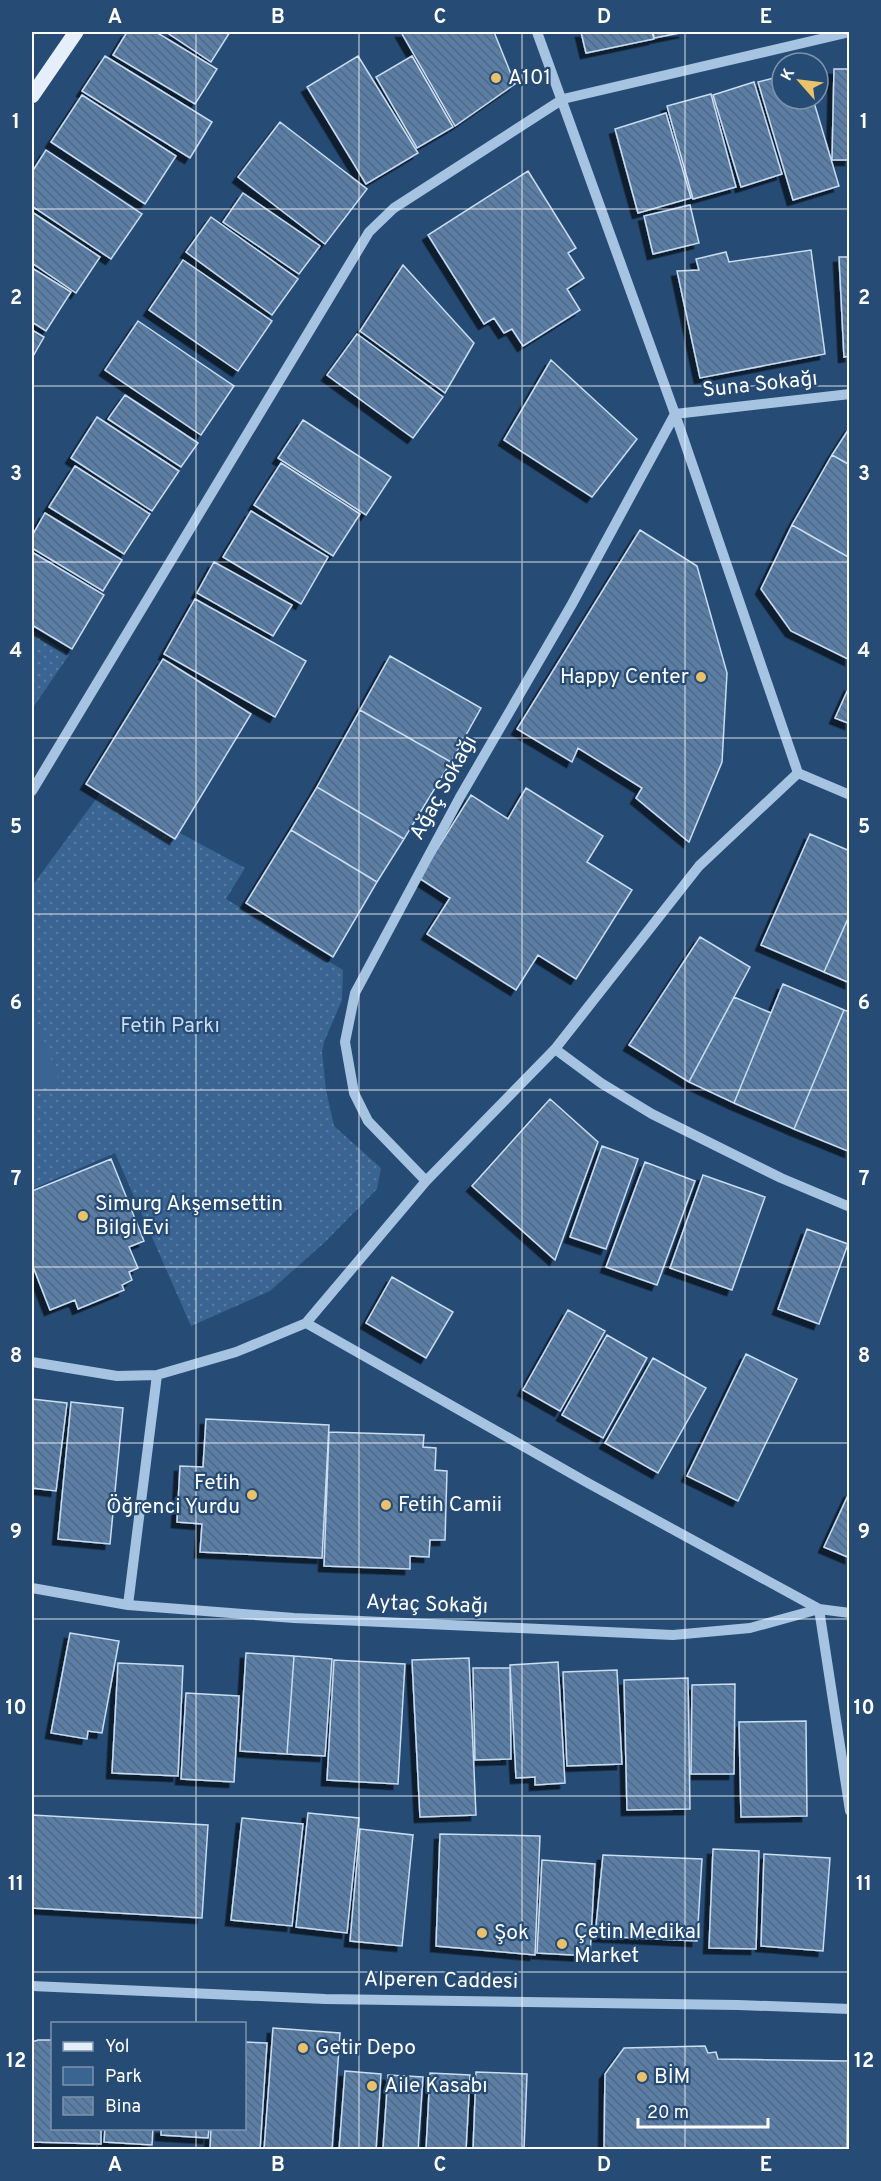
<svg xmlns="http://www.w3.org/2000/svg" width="881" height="2181" font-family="Overpass,sans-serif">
<defs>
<pattern id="green-dots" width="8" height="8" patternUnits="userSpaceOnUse" patternTransform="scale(1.5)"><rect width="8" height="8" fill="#3a6492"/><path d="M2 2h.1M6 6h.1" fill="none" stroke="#587ba2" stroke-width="1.8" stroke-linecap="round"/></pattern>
<pattern id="building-back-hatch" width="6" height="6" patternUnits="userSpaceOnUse" patternTransform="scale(1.5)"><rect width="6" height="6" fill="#5a7ea6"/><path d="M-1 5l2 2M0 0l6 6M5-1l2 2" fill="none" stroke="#54687e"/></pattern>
<filter id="shadow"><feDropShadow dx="-5.5" dy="5.5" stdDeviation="0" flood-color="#0009"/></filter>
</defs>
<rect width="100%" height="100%" fill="#264b75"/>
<path fill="url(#green-dots)" d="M32,630l37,25 -37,54z
M102,791l143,77 -19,31 117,71 -1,30 -18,42 -2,10 4,38 8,36 47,42 -4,21 -52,53 -55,49 -79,35 -76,-173 -83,36v-303z"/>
<path fill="#3a6492" d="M32,1008l27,73 -27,11z"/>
<path fill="url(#building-back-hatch)" stroke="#c8dcf2" stroke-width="1.5" filter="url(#shadow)" d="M127,32h29l61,37 -22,35 -82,-49z
M166,32h64l-19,30z
M401,32h93l21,52 -60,42z
M581,32h71l2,7 -68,14z
M653,32h32l-31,6z
M105,56l107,66 -22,36 -108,-67z
M358,56l60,97 -52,31 -59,-97z
M412,56l41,71 -36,21 -41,-71z
M834,69h16v91h-18z
M782,76v23h31l26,87 -46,14 -35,-118z
M754,82l28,92 -41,13 -28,-92z
M711,94l25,93 -43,12 -26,-93z
M82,95l94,61 -31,48 -94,-62z
M666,113l25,85 -53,15 -23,-84z
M280,122l87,67 -42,55 -87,-67z
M46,150l96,64 -31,45 -79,-53v-34z
M528,171l48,77 -8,5 16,25 -17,11 13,21 -57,36 -11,-17 -8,4 -10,-15 -10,6 -56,-89z
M243,193l77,53 -21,28 -76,-52z
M690,205l9,38 -46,11 -9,-38z
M32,212l68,45 -24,36 -44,-30z
M211,217l87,62 -26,36 -86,-63z
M811,250l14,104 -125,24 -23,-107 22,-1 -3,-11 30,-7 3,10z
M839,257h11v99l-6,1z
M183,260l89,61 -34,50 -89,-61z
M403,265l71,78 -29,50 -85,-62z
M32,268l39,24 -25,39 -14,-9z
M138,321l96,65 -33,49 -96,-65z
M32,330l12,7 -12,21z
M357,334l86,63 -30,41 -86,-63z
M551,360l86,79 -45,58 -88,-57z
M125,395l73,48 -17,24 -73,-48z
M97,417l82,54 -27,40 -81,-53z
M303,420l88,57 -25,38 -88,-57z
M850,427v38l-18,-10z
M832,455l18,10v93l-58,-33z
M281,463l79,51 -27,42 -79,-51z
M75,466l75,48 -26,40 -75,-47z
M251,511l77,46 -27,47 -78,-47z
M45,513l77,47 -19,31 -71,-43v-12z
M792,525l58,33v102l-59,-29 -30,-42z
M640,530l57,36 30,107 -5,89 -33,80 -53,-44 6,-10 -64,-40 -6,14 -55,-33z
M32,552l72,43 -32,54 -40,-24z
M214,562l78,43 -19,31 -76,-43z
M195,599l111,62 -31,56 -111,-63z
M390,656l91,52 -30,54 -91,-52z
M163,659l88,55 -76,125 -89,-55z
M850,685v39l-15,-6z
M360,710l91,52 -47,77 -87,-52z
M317,787l87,52 -27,43 -86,-52z
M526,788l77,48 -16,26 45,28 -56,89 -38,-24 -22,35 -89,-56 23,-36 -31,-20 52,-83 37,24z
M291,830l86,52 -44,75 -87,-54z
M810,834l40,17v63l-26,58 -63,-27z
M850,914v69l-26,-11z
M700,937l50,30 -61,115 -60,-37z
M783,984l61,26 -50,119 -60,-26z
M734,997l37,16 -37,90 -45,-21z
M844,1010l6,2v140l-56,-23z
M550,1099l48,43 -43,118 -83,-74z
M602,1146l36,13 -32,90 -36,-12z
M111,1159l33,82 -15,6 9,21 -9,4 3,8 -10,5 2,5 -46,19 -3,-9 -25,10 -18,-46v-73z
M645,1162l50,19 -38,104 -51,-18z
M703,1175l62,22 -33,93 -62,-22z
M807,1229l41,15 -29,80 -41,-15z
M392,1277l61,35 -27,46 -60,-35z
M568,1310l37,21 -45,80 -37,-21z
M607,1335l40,23 -44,80 -41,-23z
M746,1354l51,25 -59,122 -51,-25z
M653,1358l53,30 -48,85 -53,-30z
M32,1399l35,4 -11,88 -24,-3z
M71,1402l52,6 -13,136 -52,-5z
M206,1419l123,6 -7,133 -122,-6 2,-28 -25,-2 3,-56 23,1z
M329,1432l95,3 -1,12 13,1 -1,22 12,1 -2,69h-15l-1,17 -19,-1v13l-86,-3z
M850,1491v67l-26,-11z
M70,1633l49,8 -17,92 -14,-2 -1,8 -36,-6z
M246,1653l48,3 -7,98 -47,-3z
M294,1656l38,3 -7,97 -38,-2z
M469,1658l7,157 -56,2 -8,-157z
M334,1660l71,4 -7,120 -71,-4z
M558,1662l7,121 -30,2v-8l-19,1 -6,-113z
M118,1663l65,3 -5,110 -66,-3z
M473,1668h37l1,91 -36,1z
M617,1670l5,94 -55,2 -4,-94z
M688,1678l2,131 -63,1 -3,-130z
M735,1684l-1,90h-43l1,-89z
M186,1693l53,3 -5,86 -53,-3z
M806,1721l1,95 -66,1 -2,-95z
M308,1813l51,5 -12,115 -51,-6z
M32,1815l176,10 -6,93 -170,-10z
M242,1818l61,6 -11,102 -61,-6z
M360,1829l53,6 -11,111 -52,-5z
M440,1834l100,2 -5,119 -99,-9z
M713,1849l46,2 -3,98 -47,-1z
M764,1854l66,4 -7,93 -62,-5z
M603,1855l99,4 -5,82 -102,-5z
M542,1860l53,4 -5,92 -53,-3z
M273,2028l67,5 -8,117h-68z
M38,2040h14v88h49v16l-69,-2v-100z
M244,2042l23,1 -7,107h-50l1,-22h33z
M705,2046l3,7 8,-1 2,7 130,2 -1,89h-243l1,-76 19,-26z
M345,2071l36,3 -5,76h-37z
M476,2072l51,2 -3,76h-51z
M430,2073l40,2 -4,75h-40z
M388,2075l35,2 -5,73 -35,-2z
M105,2128h48l-1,17 -48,-3z
M161,2128h48l-1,10 -47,-3z"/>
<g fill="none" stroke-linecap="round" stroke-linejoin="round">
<path stroke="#a6c3e2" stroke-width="10" d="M798,773l52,22
M32,791l337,-559 25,-24 169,-109 287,-67
M555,1049l46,34 51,31 129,64 69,29
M426,1181l-58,-60 -14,-28 -9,-51 10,-49 105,-196 112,-193 103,-190 175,-20
M306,1323l282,160 231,126 31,4
M32,1362l85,14 40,-1 79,-23 70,-29 120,-142 129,-132 144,-183 99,-93 -123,-359 -138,-382
M32,1588l96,17 166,13 379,17 77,-7 69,-19 31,202
M128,1605l29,-230
M32,1986l293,13 413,6 112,4"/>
<path stroke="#e5eefb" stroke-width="15" d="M32,96l44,-64"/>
</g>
<path fill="none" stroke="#fff" stroke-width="1.5" stroke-opacity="0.55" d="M196,32v1992M359,32v2118M522,32v2118M685,32v2118M32,209h818M32,386h818M32,562h818M32,738h818M32,914h818M32,1090h818M32,1267h818M32,1443h818M32,1619h818M32,1796h818M32,1972h818M196,2128v22"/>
<g fill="#eac26c" stroke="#264b75" stroke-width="2">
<circle cx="496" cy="78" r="6"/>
<circle cx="701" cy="677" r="6"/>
<circle cx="83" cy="1216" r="6"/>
<circle cx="252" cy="1495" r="6"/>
<circle cx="386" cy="1505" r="6"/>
<circle cx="482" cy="1933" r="6"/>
<circle cx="562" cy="1944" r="6"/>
<circle cx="303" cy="2048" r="6"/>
<circle cx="642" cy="2077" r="6"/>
<circle cx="372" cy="2086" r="6"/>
</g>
<g text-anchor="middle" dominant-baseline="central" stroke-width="4.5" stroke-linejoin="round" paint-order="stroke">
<g font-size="21" fill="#fff" stroke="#264b75" text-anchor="start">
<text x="508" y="78">A101</text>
<text x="689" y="677" text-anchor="end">Happy Center</text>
<text x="95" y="1204">Simurg Akşemsettin<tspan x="95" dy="24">Bilgi Evi</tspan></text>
<text x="240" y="1483" text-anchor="end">Fetih<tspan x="240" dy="24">Öğrenci Yurdu</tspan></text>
<text x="398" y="1505">Fetih Camii</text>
<text x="574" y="1932">Çetin Medikal<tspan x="574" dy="24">Market</tspan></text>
<text x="494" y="1933">Şok</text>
<text x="315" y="2048">Getir Depo</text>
<text x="654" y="2077">BİM</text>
<text x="384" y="2086">Aile Kasabı</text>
</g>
<g font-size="21" fill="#fff" stroke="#264b75">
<text transform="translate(760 385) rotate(-6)">Suna Sokağı</text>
<text transform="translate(444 788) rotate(-61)">Ağaç Sokağı</text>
<text transform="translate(427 1605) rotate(2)">Aytaç Sokağı</text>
<text transform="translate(441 1981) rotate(1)">Alperen Caddesi</text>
</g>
<g font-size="21" fill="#c8dcf2" stroke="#264b75">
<text x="170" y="1026">Fetih Parkı</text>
</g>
</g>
<rect width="881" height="2181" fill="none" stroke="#264b75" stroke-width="66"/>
<rect x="51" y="2022" width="195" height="108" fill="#264b75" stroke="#7d93ac" stroke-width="1.5"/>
<rect x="63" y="2042" width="30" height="9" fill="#e5eefb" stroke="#7d93ac" stroke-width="1.5"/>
<text x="105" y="2052" font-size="18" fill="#ffffff">Yol</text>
<rect x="63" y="2067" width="30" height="18" fill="#3a6492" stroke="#7d93ac" stroke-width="1.5"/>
<text x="105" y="2082" font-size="18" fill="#ffffff">Park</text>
<rect x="63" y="2097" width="30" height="18" fill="url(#building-back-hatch)" stroke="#7d93ac" stroke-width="1.5"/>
<text x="105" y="2112" font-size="18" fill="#ffffff">Bina</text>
<g transform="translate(800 81) rotate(298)"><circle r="28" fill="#264b75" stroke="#7d93ac" stroke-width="1.5"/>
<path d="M0-4.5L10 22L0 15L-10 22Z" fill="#eac26c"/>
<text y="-9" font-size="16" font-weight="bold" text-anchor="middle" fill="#ffffff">K</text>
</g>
<path d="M638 2118v9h130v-9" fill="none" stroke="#ffffff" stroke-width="3"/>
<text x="647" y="2118" font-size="18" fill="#ffffff" stroke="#264b75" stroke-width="4.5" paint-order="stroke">20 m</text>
<rect x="33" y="33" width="815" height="2115" fill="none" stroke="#fff" stroke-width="2"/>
<g font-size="20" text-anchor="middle" font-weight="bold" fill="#fff">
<text x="115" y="23">A</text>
<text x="278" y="23">B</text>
<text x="440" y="23">C</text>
<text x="604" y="23">D</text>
<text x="766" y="23">E</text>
<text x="16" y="128">1</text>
<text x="864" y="128">1</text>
<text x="16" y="304">2</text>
<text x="864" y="304">2</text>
<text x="16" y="480">3</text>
<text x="864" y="480">3</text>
<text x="16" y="657">4</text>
<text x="864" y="657">4</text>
<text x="16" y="833">5</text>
<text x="864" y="833">5</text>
<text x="16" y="1009">6</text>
<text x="864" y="1009">6</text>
<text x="16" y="1185">7</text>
<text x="864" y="1185">7</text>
<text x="16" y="1362">8</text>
<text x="864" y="1362">8</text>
<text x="16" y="1538">9</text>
<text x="864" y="1538">9</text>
<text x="16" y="1714">10</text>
<text x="864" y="1714">10</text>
<text x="16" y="1890">11</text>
<text x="864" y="1890">11</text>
<text x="16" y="2067">12</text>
<text x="864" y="2067">12</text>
<text x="115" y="2171">A</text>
<text x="278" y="2171">B</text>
<text x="440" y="2171">C</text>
<text x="604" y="2171">D</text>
<text x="766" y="2171">E</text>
</g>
</svg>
